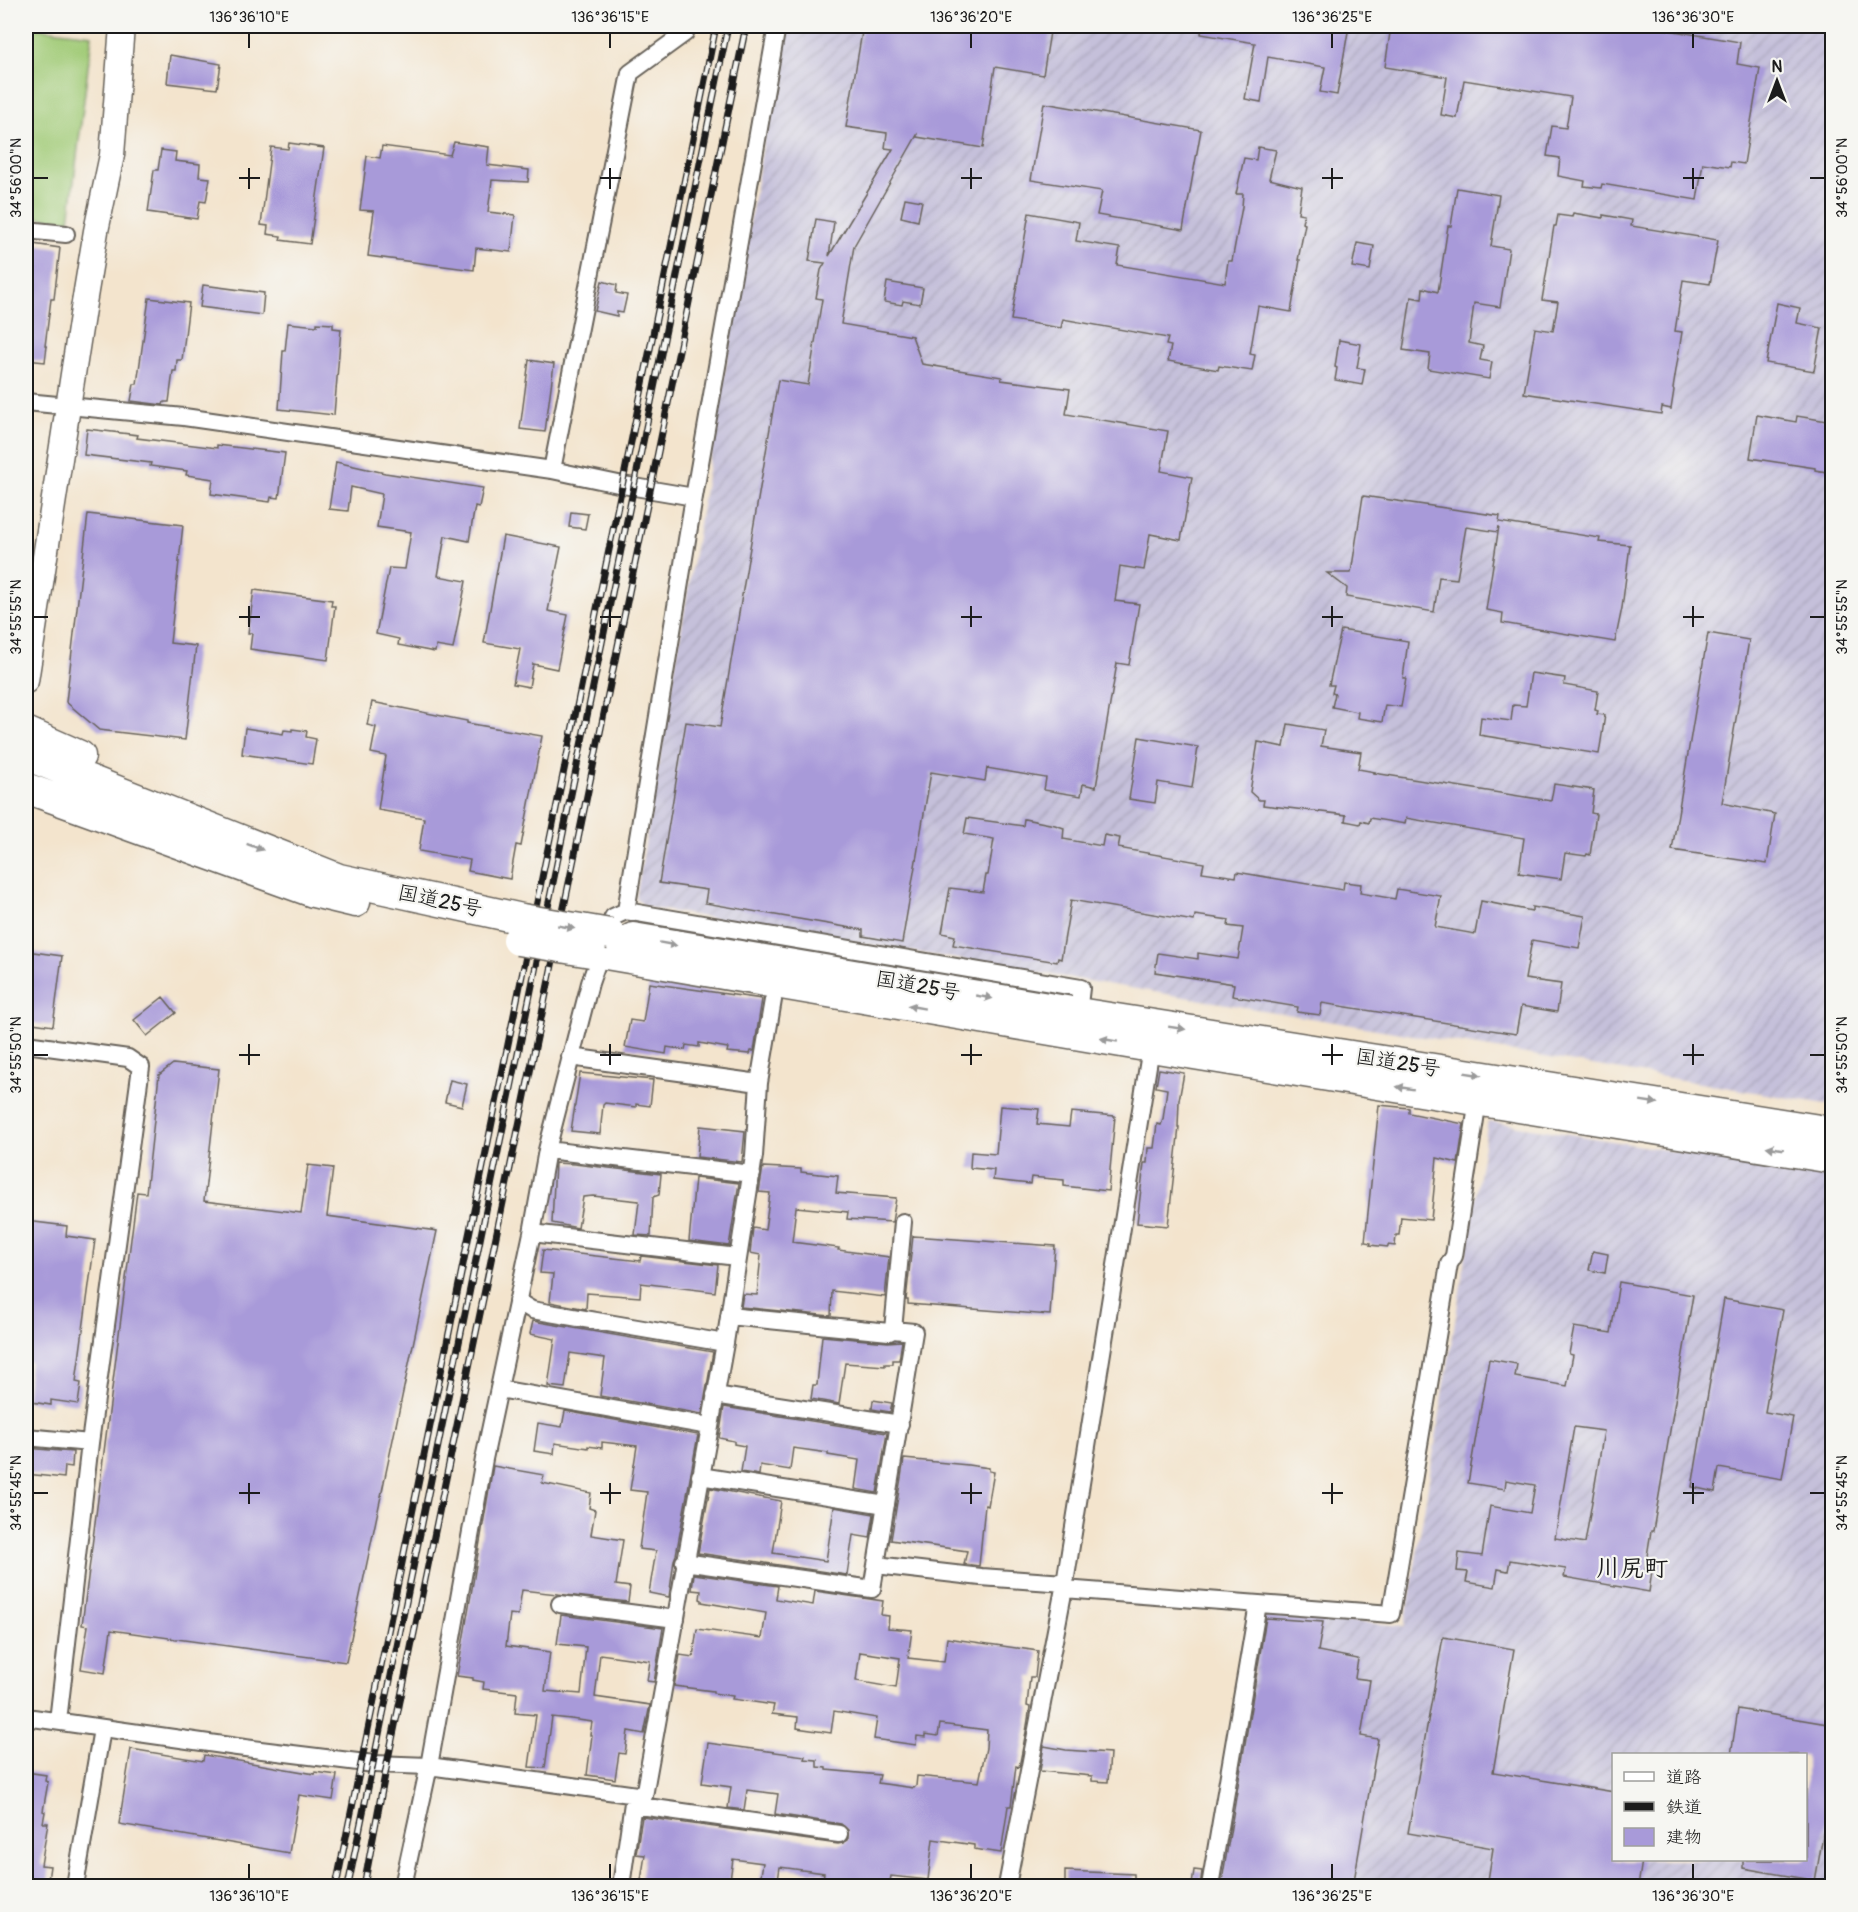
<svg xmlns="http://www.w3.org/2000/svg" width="1858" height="1912" font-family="Pangolin,'Klee One',sans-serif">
<defs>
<pattern id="industrial-furrows" width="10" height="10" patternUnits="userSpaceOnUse" patternTransform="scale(1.5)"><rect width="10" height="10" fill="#c5c0da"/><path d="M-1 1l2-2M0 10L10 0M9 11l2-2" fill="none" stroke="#a9a4ba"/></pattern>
</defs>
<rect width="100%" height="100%" fill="#f6f6f2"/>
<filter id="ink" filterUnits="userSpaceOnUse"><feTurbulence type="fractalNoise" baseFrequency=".0167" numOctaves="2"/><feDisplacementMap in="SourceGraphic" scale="12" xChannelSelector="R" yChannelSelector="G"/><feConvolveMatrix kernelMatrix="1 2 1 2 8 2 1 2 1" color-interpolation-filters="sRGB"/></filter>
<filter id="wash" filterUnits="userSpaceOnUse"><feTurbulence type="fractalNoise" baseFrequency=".008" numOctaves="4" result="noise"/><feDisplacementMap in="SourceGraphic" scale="24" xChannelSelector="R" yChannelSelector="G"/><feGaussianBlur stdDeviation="1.35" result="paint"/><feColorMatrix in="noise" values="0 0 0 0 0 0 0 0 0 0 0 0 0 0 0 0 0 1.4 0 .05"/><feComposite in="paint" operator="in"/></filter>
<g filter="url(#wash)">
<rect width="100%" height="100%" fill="#f3e4cd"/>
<path fill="url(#industrial-furrows)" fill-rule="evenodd" d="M783,26h1049v1079l-1187,-198 -9,-9z
M1488,1121l344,56v709h-614l45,-272 142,12zM1614,1754h192v106h-192z"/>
<path fill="#a1cb77" stroke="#5e744a" stroke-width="1.5" d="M26,27l66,8 -23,186 -43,-5z"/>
<g id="blocks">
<path fill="#a89ad9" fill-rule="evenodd" d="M863,26h188l-8,49 -48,-8 -12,81 -66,-11v-2l-63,111 -13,78 71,12 10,28 80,13 -1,3 69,9 -4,25 102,17 -7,40 31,6 -11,63 -31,-6 -6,36 -24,-4 -5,35 24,3 -10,61 -12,-2 -21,124 -13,-3 -2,12 -37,-6 2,-12 -59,-10 -2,13 -54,-9 -29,171 -39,-7v-6l-158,-27 2,-13 -48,-7 27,-161 34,5 58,-347 30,5 14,-86 -6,-1 5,-28 4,-7 -16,-2 7,-42 18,3 -5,34 64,-107 -8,-1 2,-15 -41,-6z
M1202,26h147l-12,69 -17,-3 5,-25 -57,-10 -7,45 -16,-3 10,-56 -54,-9z
M1391,26h178l30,4v-4h45l96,16 -3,22 23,4 -16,96 -13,-2 -1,5 -27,-4 -6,37 -95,-16 -1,4 -17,-2 1,-5 -27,-5 2,-18 -13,-2 5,-30 14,2 5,-31 -107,-17 -7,38 -16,-3 6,-38 -62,-10z
M170,55l51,9 -4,25 -50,-6z
M1044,103l157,27 -18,100 -86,-15 5,-24 -71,-11z
M454,142l35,5 -2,18 42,5 -1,12 -36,-2 -4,32 27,3 -4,37 -35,-4 -2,22 -106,-14 6,-45 -14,-1 7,-54 13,2 2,-12 68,9z
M289,143l35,5 -14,96 -30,-4 1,-4 -14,-2 1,-8 -7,-1 10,-78 17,2z
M1258,147l18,3 -7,29 33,8 -4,26 6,1 -2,9 3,1 -7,36h2l-9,52 -33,-6 -8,48 5,1 -3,16 -33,-5 -1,4 -50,-9 3,-15 -5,-1 2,-7 -105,-19 -2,9 -50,-8 18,-107 50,9 -3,19 44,7 -3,17 108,18 3,-22h4l10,-54 1,-13h-7l8,-36 12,2z
M161,150l15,2 -1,9 25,3 -1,13 11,1 -4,24 -6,-1 -3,18 -49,-7 6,-42h4z
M1457,188l42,7 -8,51 18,3 -9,58 -26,-4 -5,40 14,3 -3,14 12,2 -3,17 -61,-10 2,-15 -27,-4 8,-53 11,2 1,-11 15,4 10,-66h3z
M905,198l17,3 -4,20 -17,-4z
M1573,213l30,5v-3l29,5 -1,6 87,14 -8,44 -27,-4 -8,51 7,1 -9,57 1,1 -3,19 -9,-2 -1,7 -137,-21 11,-65 18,3 5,-29 -16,-2 12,-74h2l2,-11 14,2z
M26,243l34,5 -6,51h-3l-6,47h2l-2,16 -19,-2z
M1357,243l17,3 -4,24 -18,-3z
M602,281l15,4 -1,8 11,2 -4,18 -6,-1v4l-22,-5z
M887,282l36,6 -3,16 -17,-3 -1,4 -18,-3z
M203,285l61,8 -2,22 -62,-8z
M149,298l40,5 -7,57h-5l-1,11h-3l-4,31h-5l-1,3 -32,-4 3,-17h3z
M1777,303l23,5 -3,15 25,5 -8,43 -48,-8z
M288,323l29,3v-3l16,1v4l8,1 -7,86 -55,-6 4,-58h2z
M1339,340l22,4 -4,24 8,1 -3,16 -27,-5 2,-12 -2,-1z
M529,360l25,4 -9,68 -25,-3z
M1757,415l39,7 1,-6 36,6v51l-18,-3v-2l-65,-10z
M87,429l51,6 -1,3 80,10v-3l68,8 -6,45 -8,-1 -1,5 -59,-8 2,-15 -27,-4 1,-4 -37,-5 1,-3 -67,-8z
M336,462l49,11 98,15 -4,19 -4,-1 -6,35 -24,-5 -7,40 28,5 -13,68 -17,-3 -1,6 -37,-7 1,-6 -23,-5 13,-66 16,1 6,-37 -34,-5 5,-33 -31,-7 -3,24 -19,-2z
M1363,496l137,20 -1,6 101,16 -1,4 31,3 -8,63 -7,34 -113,-19 1,-10 -17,-3 13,-84 -1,6 -32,-5 -9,52 -18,-2 -5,35 -88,-15 1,-9 -20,-15h24z
M571,512l17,2 -3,15 -16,-2z
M88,514l95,11 -13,118 26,3 -11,94 -86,-10 -33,-28z
M503,536l58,11 -13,64 20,4 -11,54 -24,-5 -4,23 -16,-3 7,-35 -36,-6z
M254,590l78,10 -1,6h4l-7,54 -78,-11 2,-16h-4z
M1341,630l67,11 -5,37h3l-5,29 -16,-2 -3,17 -25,-4 1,-6 -26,-5 3,-13 -3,-1 2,-8h-5z
M1708,633l41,7 -27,163 53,11 -8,50 -95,-14z
M1531,673l34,5 -1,7 34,6 -3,19 3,1 -1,3 8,1 -6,39 -120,-19 2,-18 30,4 2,-16 13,1z
M372,702l95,19v2l75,13 -21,110 -5,-1 -6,34 -42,-8 2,-11 -51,-9 5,-33 -46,-8 8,-54 -15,-3 5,-26 -9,-2z
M1288,724l36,6 -3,16 40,6 -3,17 17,3 -1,1 177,28 3,-17 40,6 -3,23 5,1 -6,41 -3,-1 -1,2 -21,-3 -4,26 -42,-6 5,-35 -118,-20 -1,6 -35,-6 -1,5 -8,-2 -1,3 -15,-3 1,-6 -83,-10 1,-5h-5l-9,-8 8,-50 26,5z
M245,728l38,6 1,-4 8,1v-2l15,2 -1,6 10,2 -4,25 -70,-10z
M1139,737l59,10 -6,41 -34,-6 -3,21 -26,-4z
M967,818l56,8 1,-7 31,6 9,3 -1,11 39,7 2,-11 16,3 -2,10 86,15 -2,9 34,5 1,-5 106,18 1,-8 17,2 -1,9 35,6 2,-10 44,7 -6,31 40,7 6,-33 51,10v-4l53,9 -6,32 -47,-8 -7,39 36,5 -4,28 -36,-6 -5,28 -194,-31 -2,12 -23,-3 1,-5 -66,-11 2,-12 -79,-12 3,-19 40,6v-6l40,6 5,-31 -15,-2 1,-6 -34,-5 -1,6 -123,-21 -10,59 -3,-1 -1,4 -104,-17 2,-9 -13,-3 8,-45 33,4 3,-17h2l6,-36 -30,-5z
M26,951l36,5 -9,70 -27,-4z
M649,983l113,16 -8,52h-3l-1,3 -23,-2 1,-4 -29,-5v4l-13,-2 -1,5 -18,-3 -1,7 -41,-7 5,-27 13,2z
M163,997l13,16 -29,23 -13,-16z
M173,1064l46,5 -15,132 97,12 7,-48 25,3 -6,48 110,15 -91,431 -235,-32 -6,43 -24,-4 7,-43 -6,-1 55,-433 9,1 13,-118z
M1159,1069l25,4 -5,27 -1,27h1l-11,99 -31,-3 7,-60h3l1,-15h6l3,-24 4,1 2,-6 4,-30 -11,-2z
M580,1073l73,7 -3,26 -14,-2v3l-31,-4 -2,2 -3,29 -29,-3z
M450,1080l17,4 -5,22 -17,-4z
M1379,1105l30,3v5l55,11 -6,39 -21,-5 -6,62 -30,-3 -2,18h-3l-1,11 -7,-1v2l-18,-2 1,-2 -6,-1z
M1000,1106l39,3 -2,15 32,3 2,-15 44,4 -7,75 -44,-5v-6l-33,-3 -1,7 -37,-4 1,-10 -24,-2 1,-16 25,2z
M700,1126l45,5 -3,31 -45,-5z
M555,1163l19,1 87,10 -2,21 -6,2 -2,39 -16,-1 4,-34 -46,-5 -10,1 -5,31 -26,-5z
M763,1167l38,2v3l37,4 -2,17 60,5 -4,24 -45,-3 1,-7 -52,-5 -4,35 47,6 -1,2 51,7 -4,40 -53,-6 -1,25 -90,-9 2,-13 14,1 4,-40 -11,-2 3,-25 12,2 5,-37 -11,-1z
M695,1178l44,5 -10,63 -40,-5z
M26,1221l41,5 -1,10 29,4 -19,142 5,1 -3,21 -27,-4v5l-25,-4 4,-39 -4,-1z
M913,1236l142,10 -5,69 -142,-11v-4h-2z
M543,1250l97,11 1,-5 77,9 -3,27 -74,-9 -1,14 -53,-4 -1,16 -36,-7 3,-28 -13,-1z
M1593,1251l15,3 -3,19 -16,-3z
M1619,1282l74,13 -40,236h-2l-6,38 7,2 -3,21 -85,-15 2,-8 -56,-9 -2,11 -10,-2 -3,18 -29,-5 2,-10 -11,-1 2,-18 23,3 8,-50 40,7 5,-28 -29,-5 -1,9 -37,-6 21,-124 28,5 -2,13 52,9 6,-31 -4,-1 5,-27 37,6zM1574,1427l30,4 -19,112 -30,-5z
M1724,1299l59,11 -18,102 28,5 -11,62 -63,-11 -4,24 -23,-5z
M533,1321l180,31 -11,62 -102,-18 5,-38 -35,-5 -5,35 -17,-2 7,-47 -25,-5z
M822,1336l66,6 14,-1 -3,19h-6v4h-8v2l-40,-3 -6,41 -28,-5 2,-14h4z
M873,1400l19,3 -2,9 -18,-3z
M724,1407l163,26 -10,60 -22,-4 4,-29 -31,-5v-2l-35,-5 -3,22 -30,-5 -1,10 -18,-3 4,-26 -11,-2v-3l-15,-3z
M565,1411l133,24 -22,120 -2,5 -5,37 -20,-4 7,-42 -17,-2 8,-57 -17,-2 7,-44 -35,-4v6l-14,-2v2l-33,-5 -1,11 -20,-3 4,-28 24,4z
M26,1448l47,4 -1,15 -7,-1 -1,12 -38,-4z
M904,1459l64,6 21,3v3l5,1 -6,34 -3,-1 -6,61 -15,-2 3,-13 -76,-11z
M493,1466l51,9 -2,8 49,10 -2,15 6,2 -4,25 32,5 -7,45 14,2 -2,15 -106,-12 -4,25 -8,-1 -4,32 44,6 -5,39 36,3 5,-47 -29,-3 4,-29 102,13 -9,54 -7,-1 3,-20 -50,-7 -5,43 55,8 -6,29 -16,-3 -3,23 -6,-1 -4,26 -28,-4 5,-40h-2l2,-13 -21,-3 -19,-2 -7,51 -16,-1 7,-52 -21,-2 2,-20 -34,-4 1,-7 -11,-2v-2l-16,-2z
M710,1488l71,13 -8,52 53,8 8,-54 40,7 -4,24 -17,-3 -6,40 -149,-22z
M694,1574l84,12 -2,13 37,6 2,-14 68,10 -2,14 8,1 -1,12 24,2 -4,28 36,4 3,-24 91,13 -3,26h-5l-3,29 3,1 -4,25 -7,35 -3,-1 -5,40h-3l-7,47 -27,-4v-4l-41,-6 -5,41 -37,-4 -2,10 -49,-8 -2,9 -16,-2 2,-12 -44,-6 -3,20h-18l4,-24 -30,-4 -4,28h-89l5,-32 -9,-1 6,-37 196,27 5,-1 5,-3v-10l-7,-6 -66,-10 3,-20 -31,-4 -3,20 -16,-2 3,-21 -29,-4 6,-40 97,13 -1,3 13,1v7l9,1v2l54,5 -2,8 36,5 2,-2 1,-10 62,6 7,-34 1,-18 -47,-6 -2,12 -13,-2v3l-8,-1 -1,9 -42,-6 3,-21 -43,-7 -3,22 -34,-5 1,-11 -26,-3 2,-9 -42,-6 1,-3 -20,-3v-2l-39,-5 6,-31 13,2 4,-28 65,9 4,-25 -64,-11v-2l-2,-1 1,-8 -9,-1zM860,1652l40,6 -4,30 -40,-7z
M1266,1618l57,4 -5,29 40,8 -3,19 15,2 -9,56 17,3 -25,148h-132z
M1443,1637l71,12 -21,123 121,20v68h28l-4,27h-151l6,-39 -85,-15z
M1738,1709l95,16v53l-19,109h-8v-8l-63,-11v-8h63v-105h-75z
M1044,1746l22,4 44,3 -2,29 -16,-1v-5l-52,-5z
M131,1749l72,12 1,-6 111,19v-2l22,3 -4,25 -34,-5 -10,58 -170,-29z
M26,1772l20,3 -1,6 3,1 -5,29 2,1 -2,11h5l-7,42 9,1 -3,21h-21z
M1194,1870l8,1 -2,16 -8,-2z
M1065,1871l69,3v13h-69z"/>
</g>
</g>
<g filter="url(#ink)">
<use href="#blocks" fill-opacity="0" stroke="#67625a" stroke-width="1.5"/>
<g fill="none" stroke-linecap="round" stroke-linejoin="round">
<g stroke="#67625a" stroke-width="20">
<path id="street" d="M26,230l40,4
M26,402l158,15 368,53 71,15 71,12
M552,470l78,-397 55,-40 2,-7
M626,911l68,-414 83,-471
M26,1044l102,14 13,9 -51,376 -32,278
M570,1057l189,26
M547,1150l205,24
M532,1233l205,24
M517,1301l15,9 193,33
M729,1316l160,16 4,-2
M499,1389l210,37
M715,1395l185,29
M26,1437l64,6
M700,1476l186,29
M684,1562l188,27 4,-24 105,12 84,6
M876,1565l38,-233 -21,-2 10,-108
M1064,1589l327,25 58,-350 5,-8 24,-156
M560,1604l116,15
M26,1717l211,30 137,17 55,2 215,30 81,-453 29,-187 5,-73 14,-83
M633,1805l206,29
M75,1886l27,-157
M403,1886l26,-120 55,-307 48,-226 15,-83 43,-167 23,-66 13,-6 455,77 -3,25
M621,1886l13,-90
M1007,1886l58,-303 86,-536
M1210,1886l48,-282"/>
</g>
<g stroke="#67625a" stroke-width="27">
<path id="secondary" d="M26,681l57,-372 13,-78 16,-76 10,-129"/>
</g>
<g stroke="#67625a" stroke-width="33">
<path id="highway" d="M26,732l54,24
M26,755l313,124 183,40
M26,788l287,104 42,10
M633,938l445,75 754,119
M606,954l545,93 681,111"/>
</g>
<use href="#street" stroke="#fff" stroke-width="16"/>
<use href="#secondary" stroke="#fff" stroke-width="24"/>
<use href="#highway" stroke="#fff" stroke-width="30"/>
<g stroke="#1c1c1c" stroke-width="7">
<path id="rail" d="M336,1886l380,-1860
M348,1886l380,-1860
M364,1886l23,-122 359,-1738"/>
</g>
<use href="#rail" stroke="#f6f6f2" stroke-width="4.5" stroke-dasharray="14" stroke-linecap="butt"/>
<g stroke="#67625a" stroke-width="33" stroke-linecap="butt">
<path id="highway-bridge" d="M522,919l88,15
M518,940l73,12"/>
</g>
<use href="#highway-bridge" stroke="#fff" stroke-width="30"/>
</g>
<defs><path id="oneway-solid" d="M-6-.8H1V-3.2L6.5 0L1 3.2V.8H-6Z" transform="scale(1.5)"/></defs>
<g fill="#999">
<use href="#oneway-solid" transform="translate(255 847) rotate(21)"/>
<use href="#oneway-solid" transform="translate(566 927) rotate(10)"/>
<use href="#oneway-solid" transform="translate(668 944) rotate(10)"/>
<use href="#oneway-solid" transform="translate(984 997) rotate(10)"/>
<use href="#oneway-solid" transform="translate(916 1007) rotate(-170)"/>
<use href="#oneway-solid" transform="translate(1177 1028) rotate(9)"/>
<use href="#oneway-solid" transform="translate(1109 1040) rotate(-170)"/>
<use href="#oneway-solid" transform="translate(1473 1074) rotate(9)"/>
<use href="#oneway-solid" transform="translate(1405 1088) rotate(-171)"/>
<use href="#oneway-solid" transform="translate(1649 1102) rotate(9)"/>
<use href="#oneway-solid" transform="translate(1775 1148) rotate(-171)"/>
</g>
</g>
<path fill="none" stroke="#1c1c1c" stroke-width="2" d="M249,33v15M610,33v15M971,33v15M1332,33v15M1693,33v15M249,168v21M610,168v21M971,168v21M1332,168v21M1693,168v21M33,178h15M239,178h21M600,178h21M961,178h21M1322,178h21M1683,178h21M1810,178h15M249,606v21M610,606v21M971,606v21M1332,606v21M1693,606v21M33,617h15M239,617h21M600,617h21M961,617h21M1322,617h21M1683,617h21M1810,617h15M249,1044v21M610,1044v21M971,1044v21M1332,1044v21M1693,1044v21M33,1055h15M239,1055h21M600,1055h21M961,1055h21M1322,1055h21M1683,1055h21M1810,1055h15M249,1483v21M610,1483v21M971,1483v21M1332,1483v21M1693,1483v21M33,1493h15M239,1493h21M600,1493h21M961,1493h21M1322,1493h21M1683,1493h21M1810,1493h15M249,1864v15M610,1864v15M971,1864v15M1332,1864v15M1693,1864v15"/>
<g text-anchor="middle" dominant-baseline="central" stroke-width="4.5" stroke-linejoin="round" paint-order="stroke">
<g font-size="21" fill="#1c1c1c" stroke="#f6f6f2">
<text transform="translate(440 901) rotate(12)">国道25号</text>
<text transform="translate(918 986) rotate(10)">国道25号</text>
<text transform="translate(1398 1063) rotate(9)">国道25号</text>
</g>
<g font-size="24" font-weight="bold" fill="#1c1c1c" stroke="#f6f6f2">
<text x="1632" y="1568">川尻町</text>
</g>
</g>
<rect width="1858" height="1912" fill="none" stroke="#f6f6f2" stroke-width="66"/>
<rect x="1612" y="1753" width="195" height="108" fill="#f6f6f2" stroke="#9f9f9c" stroke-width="1.5"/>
<rect x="1624" y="1772" width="30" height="9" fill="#ffffff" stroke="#9f9f9c" stroke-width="1.5"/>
<text x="1666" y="1783" font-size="18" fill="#1c1c1c">道路</text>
<rect x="1624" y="1802" width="30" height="9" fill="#1c1c1c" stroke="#9f9f9c" stroke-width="1.5"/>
<text x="1666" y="1813" font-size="18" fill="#1c1c1c">鉄道</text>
<rect x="1624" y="1828" width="30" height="18" fill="#a89ad9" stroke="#9f9f9c" stroke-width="1.5"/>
<text x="1666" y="1843" font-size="18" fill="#1c1c1c">建物</text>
<g transform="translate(1777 81)" stroke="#f6f6f2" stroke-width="4.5" paint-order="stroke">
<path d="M0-4.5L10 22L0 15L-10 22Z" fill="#1c1c1c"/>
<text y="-9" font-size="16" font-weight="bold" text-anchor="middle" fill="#1c1c1c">N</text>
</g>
<rect x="33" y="33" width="1792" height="1846" fill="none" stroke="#1c1c1c" stroke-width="2"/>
<g font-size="15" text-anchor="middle" fill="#1c1c1c">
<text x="249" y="22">136°36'10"E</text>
<text x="610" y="22">136°36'15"E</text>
<text x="971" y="22">136°36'20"E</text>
<text x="1332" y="22">136°36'25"E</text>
<text x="1693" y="22">136°36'30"E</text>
<text transform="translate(16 178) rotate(-90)" y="5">34°56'00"N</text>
<text transform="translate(1842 178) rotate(-90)" y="5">34°56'00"N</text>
<text transform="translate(16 617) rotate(-90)" y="5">34°55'55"N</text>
<text transform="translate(1842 617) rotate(-90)" y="5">34°55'55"N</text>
<text transform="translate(16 1055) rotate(-90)" y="5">34°55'50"N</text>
<text transform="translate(1842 1055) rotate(-90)" y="5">34°55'50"N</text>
<text transform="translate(16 1493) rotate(-90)" y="5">34°55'45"N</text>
<text transform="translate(1842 1493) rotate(-90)" y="5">34°55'45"N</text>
<text x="249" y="1901">136°36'10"E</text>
<text x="610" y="1901">136°36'15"E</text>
<text x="971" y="1901">136°36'20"E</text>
<text x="1332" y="1901">136°36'25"E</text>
<text x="1693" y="1901">136°36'30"E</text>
</g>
</svg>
